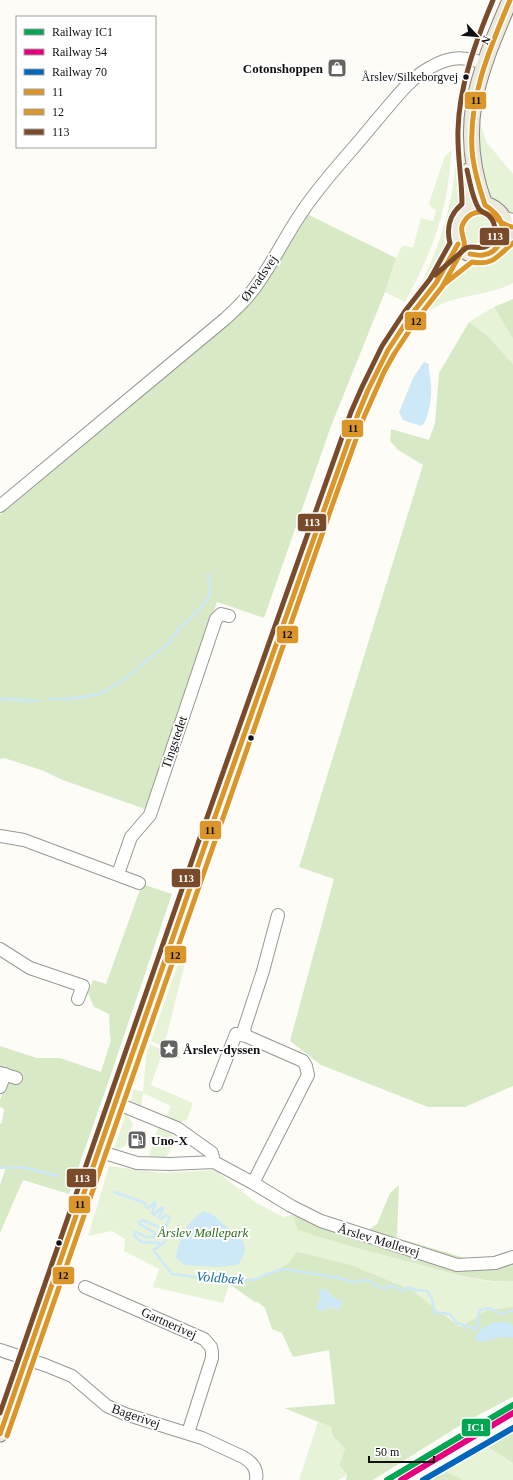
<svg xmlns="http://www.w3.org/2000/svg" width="513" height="1480" font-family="Georgia,serif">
<rect width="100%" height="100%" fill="#fdfcf7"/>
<path fill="#e7f3d7" d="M462,108v30l-3,3c-2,-6 -2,-28 3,-33z
M479,122l8,21 26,31v43l-22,-16 -18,-58z
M452,150c-2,15 -3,31 -6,46 -8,40 -22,71 -41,106l-20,-10 11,-34 6,-12 11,1 8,-29 12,3 3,-11 -4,-2 -3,-5 16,-47z
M457,150l7,4 3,29 -6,24 -5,6 -5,10 1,16 -9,23 -35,45c30,-51 45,-98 49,-157z
M463 231a18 18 0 1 1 36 0a18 18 0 1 1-36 0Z
M513,239v44c-18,10 -40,11 -60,17 -12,3 -21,9 -31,15l-3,-1 19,-26 19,-19 17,-9h16l9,-5z
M494,307l19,32v25l-25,-28 -19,-14z
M185,944l2,5 -2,14 -20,79 9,4 7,13 -19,-5 -11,31 42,18 -6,17 -11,3 -10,-5 5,-12 -28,-13 -2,15 -11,-5 4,-14 9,3 3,-36 4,-12 13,6 1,-3 -13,-6z
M126,1113l7,11 -8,22 -12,6z
M159,1125c12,5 17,8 12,22 -2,4 -2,8 -6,11h-17z
M109,1166l54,7 52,-3 40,32 28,15 9,-2 6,15c38,13 77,23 116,33 29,8 69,22 99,18v26l-26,3 -25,17 -25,-17 -25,-20 -61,-25 -62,-2 -34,18h-22l-4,4 -6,18 -70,-16 6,-18 -35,-18 1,-12 -13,-8 -24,5z
M318,1422l13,5 2,9 12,13 -6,17 8,8v1l-9,5h-39z
M486,1446l27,17v17h-49l-19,-9z"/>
<path fill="#d8eac5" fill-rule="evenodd" d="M307,214l89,44 -11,34 -54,134 -67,192 -47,-16 -72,207 -85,-30 -16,-8 -40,-13 -4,1v-244l231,-192 28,-30z
M513,299v40l-19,-32z
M469,322l19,14 25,28v722l-48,21h-37l-107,-42 -31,-24 44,-162 -35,-12 124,-402 -25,-15 -8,-9 1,-12 38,11 6,-17 4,-50z
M142,884l30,10 -63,186 -40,114 -46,-14 -23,53v-48l6,-18h-6v-43l2,-1 2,-14 -4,-2v-7l7,-19 12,-7 -19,-7v-21l37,12h23l41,14 10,-32 -1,-5 -1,-21 -15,-7 -6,-14 5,-13 13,4z
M399,1185l-2,53 82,24 34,-5v24c-29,3 -71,-10 -99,-18 -39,-10 -78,-20 -116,-33l-6,-15 47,16 24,3 14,-10 13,-31z
M297,1252l54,13 61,25 25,20 24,17 26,-17 26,-3v90l-46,24 -94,59h-27l1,-6 -8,-8 6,-17 -12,-13 -2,-9 -47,-19 51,-4 -6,-54 -36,7 -11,-24 -10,-4 -7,-21 -7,-6h-3l-26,-18 4,-3h22l34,-18zM326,1290l7,7 9,6 -2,5 -2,1 -7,-2 -11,4 -3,-3 3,-11z
M513,1431v32l-27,-17z
M445,1471l19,9h-33z"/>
<path fill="#cde8f7" d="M424,362l5,2c-1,7 2,15 2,22 1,9 -2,36 -10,40l-18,-6 -4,-8 15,-36z
M204,1211l8,3 30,26c6,10 2,16 -4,25l-20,2 -34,-2 -8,-7c3,-19 11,-37 28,-47z
M323,1288l2,1 8,8 10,5 -3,6 -2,1 -7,-2 -11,4 -3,-3 3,-11 -2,-5z
M499,1322h8l6,4v12l-12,-1 -17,5 -7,-1 -2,-3c3,-10 15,-15 24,-16z"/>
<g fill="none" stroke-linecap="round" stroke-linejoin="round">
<path stroke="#cde8f7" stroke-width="2.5" d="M0,699l38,2
M49,699h20l30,-5 20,-11 14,-11 36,-29 10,-14 23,-22 8,-12 -2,-21
M0,1168l22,-1 37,9
M114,1192l31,11 1,4 3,1 6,-6v4l-3,6 2,3 7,-7h2l-4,9 2,2 5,-4 4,2 -4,9 -7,1 -17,-7 -3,3c5,6 14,6 17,12l-1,2h-9l-10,-5h-1l-1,4 8,6 17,1v4l-5,2v2l18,23 38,5 39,1 8,-1 7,-4 20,-6 55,9 13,4 16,-2c10,7 13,12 24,5l11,6 5,-4 8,3 11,1 5,8 2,13 16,2 7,9 18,6 3,-3 -1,-7 3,-9 10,-2 11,6 12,-4
M159,1246l6,-4 -1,-11 2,-5"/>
<g stroke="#979795" stroke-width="14">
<path id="minor" d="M502,217l11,3
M0,506l225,-187c12,-11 24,-22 33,-36 17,-24 29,-50 46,-74 21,-31 48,-58 71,-87 17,-19 33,-43 56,-55 16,-9 28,-11 46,-6
M0,836l24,4 115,43
M118,874l13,-37 19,-22 66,-196 5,-5 8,2
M0,949l30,19 53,18 -5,13
M0,1073l16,5
M216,1085l20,-51 10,2
M0,1087l5,-13
M116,1103l61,25 35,25 2,9
M98,1151l39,12 33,1 44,-2 39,21 38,23 30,15 136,44 38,-2 18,-6
M253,1183l55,-108 -2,-9 -3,-5 -57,-25 -2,-7 19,-58 15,-56
M85,1287l119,52 7,8 1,5v6l-24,75
M0,1350l45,15 27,11 35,30 18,8 77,24 41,19c9,5 15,12 13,23"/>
</g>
<g stroke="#858482" stroke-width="17">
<path id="major" d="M468,171l1,36
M454 230a26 26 0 1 1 52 0a26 26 0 1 1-52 0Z
M485,205c-30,-79 -6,-132 25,-205
M0,1434l211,-606 147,-414 10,-24 20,-40 23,-35 25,-32 22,-39"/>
</g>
<g stroke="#858482" stroke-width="20">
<path id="highway" d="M503,242l10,-8"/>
</g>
<use href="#minor" stroke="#fffffe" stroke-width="12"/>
<use href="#major" stroke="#ede9dc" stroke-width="15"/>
<use href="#highway" stroke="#eae1d8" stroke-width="18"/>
<g stroke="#fff" stroke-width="8">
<path id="bus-1" d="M485,205c-6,-18 -12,-37 -13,-56 -3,-53 18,-101 38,-149
M470,254c4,0 9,2 13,1 17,-2 24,-23 16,-37 -4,-6 -8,-9 -14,-13
M0,1434l211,-606 147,-414 10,-24 20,-40 23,-35 25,-32 22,-39"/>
</g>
<g stroke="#fff" stroke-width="8">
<path id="bus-2" d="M443,285l29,-23c22,4 26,-7 41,-19
M7,1436l325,-930 32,-89 20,-45 10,-18 23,-35 25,-32 22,-40c2,-7 -4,-13 -2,-21 2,-5 6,-10 10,-12 16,-8 25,10 40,13"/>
</g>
<g stroke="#fff" stroke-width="8">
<path id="bus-3" d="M435,275l31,-27c7,-3 14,2 21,-2 11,-5 10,-22 2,-30 -3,-3 -8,-4 -10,-7 -7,-11 -9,-27 -12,-39
M0,1413l204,-587 147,-414 11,-25 20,-41 23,-35 25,-32 20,-36c-4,-15 0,-29 12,-39 0,-25 -5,-50 -4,-74 1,-45 18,-89 35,-130"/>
</g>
<use href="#bus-1" stroke="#db9629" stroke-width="5"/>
<use href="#bus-2" stroke="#db9629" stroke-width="5"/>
<use href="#bus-3" stroke="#7a4b2a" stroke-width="5"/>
<g stroke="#fff" stroke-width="9">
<path id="rail-1" d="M387,1480l126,-75"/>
</g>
<g stroke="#fff" stroke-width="9">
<path id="rail-2" d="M401,1480l112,-67"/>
</g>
<g stroke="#fff" stroke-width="9">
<path id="rail-3" d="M423,1480l90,-52"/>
</g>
<use href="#rail-1" stroke="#00a651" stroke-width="6"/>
<use href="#rail-2" stroke="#e5007d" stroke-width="6"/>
<use href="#rail-3" stroke="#0065bd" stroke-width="6"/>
</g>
<defs>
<g id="shop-square" transform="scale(1)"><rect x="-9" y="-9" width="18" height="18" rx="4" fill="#646362" stroke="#fff"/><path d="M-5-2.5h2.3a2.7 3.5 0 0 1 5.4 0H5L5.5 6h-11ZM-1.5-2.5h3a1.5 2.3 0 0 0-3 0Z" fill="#fff"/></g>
<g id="sight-square" transform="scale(1)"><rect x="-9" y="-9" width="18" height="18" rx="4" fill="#646362" stroke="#fff"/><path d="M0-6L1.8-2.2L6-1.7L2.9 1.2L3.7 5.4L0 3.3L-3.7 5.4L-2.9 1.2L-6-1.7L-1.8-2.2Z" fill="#fff"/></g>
<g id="fuel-square" transform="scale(1)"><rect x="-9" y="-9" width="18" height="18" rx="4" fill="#646362" stroke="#fff"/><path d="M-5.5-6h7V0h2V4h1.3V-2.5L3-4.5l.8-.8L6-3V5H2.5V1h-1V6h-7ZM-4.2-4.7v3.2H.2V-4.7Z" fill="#fff"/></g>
</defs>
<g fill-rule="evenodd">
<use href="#shop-square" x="337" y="68"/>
<use href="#sight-square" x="169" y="1049"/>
<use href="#fuel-square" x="137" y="1140"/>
</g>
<g fill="#111" stroke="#fff" stroke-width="1.5">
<circle cx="466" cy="77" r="3.5"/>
<circle cx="251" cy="738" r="3.5"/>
<circle cx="59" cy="1243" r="3.5"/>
</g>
<g text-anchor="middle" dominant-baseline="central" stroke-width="4" stroke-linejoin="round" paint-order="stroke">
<g font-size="12" fill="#111" stroke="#fff" text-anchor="end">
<text x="458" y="77">Årslev/Silkeborgvej</text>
</g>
<g font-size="13" font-weight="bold" fill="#111" stroke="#fff" text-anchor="start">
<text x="323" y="68" text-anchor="end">Cotonshoppen</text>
<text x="183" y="1049">Årslev-dyssen</text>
<text x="151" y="1140">Uno-X</text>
</g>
<g font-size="13" fill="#111" stroke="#fff">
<text transform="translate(259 278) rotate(-55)">Ørvadsvej</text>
<text transform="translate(174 742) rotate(-71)">Tingstedet</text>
<text transform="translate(379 1240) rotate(17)">Årslev Møllevej</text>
<text transform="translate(169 1323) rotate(24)">Gartnerivej</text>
<text transform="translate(136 1416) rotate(19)">Bagerivej</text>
</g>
<g font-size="13" font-style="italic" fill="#2f6b1f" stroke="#fff">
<text x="203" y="1232">Årslev Møllepark</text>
</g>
<g font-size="14" font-style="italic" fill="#1768a6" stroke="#fff">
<text transform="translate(220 1278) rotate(4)">Voldbæk</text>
</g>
</g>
<g stroke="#fff" stroke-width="1.5">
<rect x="464" y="91" width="23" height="19" rx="4" fill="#db9629"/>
<rect x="479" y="227" width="31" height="19" rx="4" fill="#7a4b2a"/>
<rect x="404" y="311" width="23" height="20" rx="4" fill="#db9629"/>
<rect x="341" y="419" width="23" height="19" rx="4" fill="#db9629"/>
<rect x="297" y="513" width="30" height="19" rx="4" fill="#7a4b2a"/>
<rect x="276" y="625" width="23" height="19" rx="4" fill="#db9629"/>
<rect x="199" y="820" width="23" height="20" rx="4" fill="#db9629"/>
<rect x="171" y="868" width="30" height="20" rx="4" fill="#7a4b2a"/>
<rect x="164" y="945" width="23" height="19" rx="4" fill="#db9629"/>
<rect x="66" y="1168" width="31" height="20" rx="4" fill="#7a4b2a"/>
<rect x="68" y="1195" width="23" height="19" rx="4" fill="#db9629"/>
<rect x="52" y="1266" width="23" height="19" rx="4" fill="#db9629"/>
<rect x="461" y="1418" width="30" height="19" rx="4" fill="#00a651"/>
</g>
<g font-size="11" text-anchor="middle" font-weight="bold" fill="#fff">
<text x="495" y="240">113</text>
<text x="312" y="526">113</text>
<text x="186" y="882">113</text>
<text x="82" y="1182">113</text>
<text x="476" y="1431">IC1</text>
</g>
<g font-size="11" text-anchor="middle" font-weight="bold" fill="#111">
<text x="476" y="104">11</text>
<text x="416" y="325">12</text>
<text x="353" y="432">11</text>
<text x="287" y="638">12</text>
<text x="210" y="834">11</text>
<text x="175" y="959">12</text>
<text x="80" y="1208">11</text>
<text x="63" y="1279">12</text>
</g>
<rect x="16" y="16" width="140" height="132" fill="#ffffff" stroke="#a0a0a0"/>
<rect x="24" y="29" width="20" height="6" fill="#00a651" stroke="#a0a0a0"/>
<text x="52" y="36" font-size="12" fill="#111111">Railway IC1</text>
<rect x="24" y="49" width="20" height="6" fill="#e5007d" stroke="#a0a0a0"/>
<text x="52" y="56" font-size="12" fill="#111111">Railway 54</text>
<rect x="24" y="69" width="20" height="6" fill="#0065bd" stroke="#a0a0a0"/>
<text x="52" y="76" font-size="12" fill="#111111">Railway 70</text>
<rect x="24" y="89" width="20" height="6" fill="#db9629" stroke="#a0a0a0"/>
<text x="52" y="96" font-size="12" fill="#111111">11</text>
<rect x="24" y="109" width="20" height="6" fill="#db9629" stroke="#a0a0a0"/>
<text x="52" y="116" font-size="12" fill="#111111">12</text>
<rect x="24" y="129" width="20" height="6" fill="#7a4b2a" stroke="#a0a0a0"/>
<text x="52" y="136" font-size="12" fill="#111111">113</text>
<g transform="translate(477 36) rotate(116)" stroke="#ffffff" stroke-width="3" paint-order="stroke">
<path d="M0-3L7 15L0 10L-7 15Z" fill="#111111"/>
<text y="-6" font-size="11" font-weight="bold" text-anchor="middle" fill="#111111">N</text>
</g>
<path d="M369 1456v6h65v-6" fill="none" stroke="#111111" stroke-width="2"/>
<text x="375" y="1456" font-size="12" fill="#111111" stroke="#ffffff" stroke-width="3" paint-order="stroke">50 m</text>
</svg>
